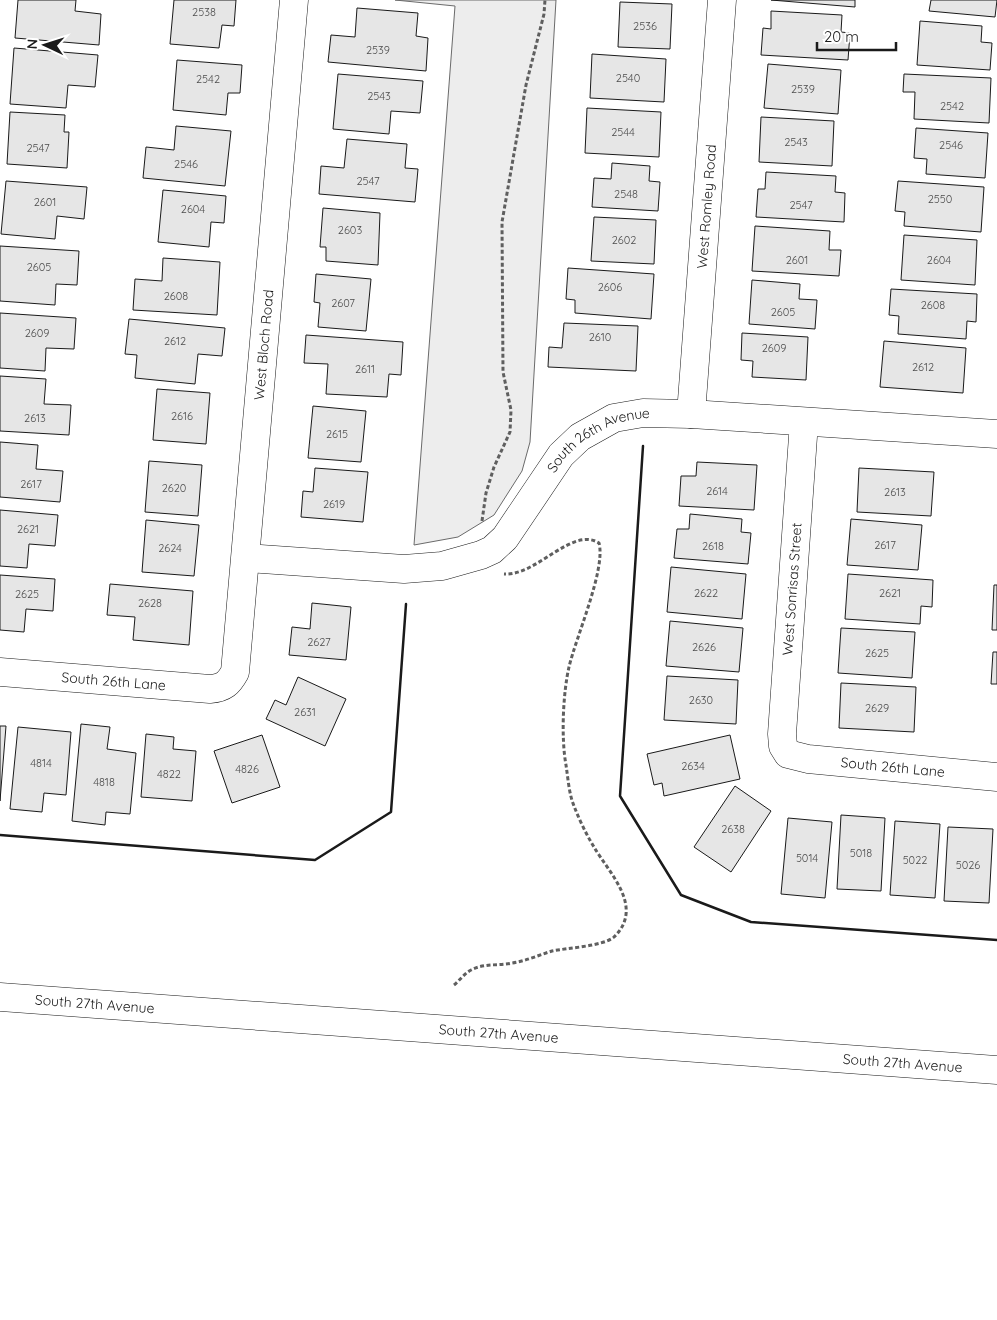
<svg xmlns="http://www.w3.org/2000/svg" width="997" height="1320" font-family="Quicksand,sans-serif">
<rect width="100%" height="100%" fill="#fff"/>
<path fill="#ededed" stroke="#6a6a6a" d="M395,0h161l-26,442 -8,29 -28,44 -36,22 -44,8 41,-539z"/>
<path fill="#e6e6e6" stroke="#1a1a1a" d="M18,0h58l-1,11 26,3 -2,31 -84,-7z
M174,0h62l-2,26 -12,-1 -3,23 -49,-4z
M771,0h84v7z
M931,0h66l-2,17 -66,-6z
M620,2l52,2 -2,45 -52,-2z
M357,8l61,5 -2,23 12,2 -2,33 -98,-9 3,-27 24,2z
M771,11l71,4 -1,17 9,1 -2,27 -87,-5 2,-27 8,1z
M920,21l62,5 -1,16 11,1 -2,27 -73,-5z
M14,48l84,7 -3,32 -27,-2 -2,23 -56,-4z
M592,54l74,5 -2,43 -74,-4z
M177,60l65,5 -2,28h-12l-2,22 -53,-5z
M768,64l73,6 -3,44 -74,-6z
M338,74l85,7 -3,32 -29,-2 -2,23 -56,-5z
M904,74l87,4 -2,45 -75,-4 1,-27h-12z
M587,108l74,4 -2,45 -74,-4z
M10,112l55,3 -1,17h5l-2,36 -60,-4z
M761,117l73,4 -2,45 -73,-4z
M176,126l55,5 -6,55 -82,-8 3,-31 28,3z
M916,128l72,5 -3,45 -59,-4 1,-15 -13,-1z
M347,139l60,5 -2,24 13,1 -3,33 -96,-8 2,-28 23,2z
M612,163l38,3 -1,15 11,1 -2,29 -66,-4 2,-29 17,1z
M766,172l70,4 -1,16 10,1 -1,29 -88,-5 2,-28h7z
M6,181l81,6 -3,32 -27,-3 -2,23 -54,-5z
M898,181l86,6 -3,45 -77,-6 1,-14 -10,-1z
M163,190l63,6 -2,27 -13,-1 -2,25 -51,-5z
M323,208l57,5 -2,52 -52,-4v-14h-6z
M594,217l62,3 -2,44 -63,-3z
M755,226l75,5 -1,19h12l-2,26 -87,-5z
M904,235l73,5 -2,45 -74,-5z
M0,246l79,5 -2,34 -21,-1 -1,21 -55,-4z
M163,258l57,4 -3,53 -84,-5 2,-31 27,2z
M568,268l86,6 -3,45 -76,-6v-13l-9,-1z
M316,274l55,5 -5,52 -48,-4 2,-24 -6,-1z
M752,280l48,4 -1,15 18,1 -2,29 -66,-5z
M891,289l86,5 -1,28 -9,-1 -1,18 -68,-5 1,-18 -10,-1z
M0,313l76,5 -2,31 -28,-1 -1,23 -45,-3z
M129,319l96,9 -3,28 -24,-2 -3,30 -60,-6 2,-23 -12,-1z
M564,323l74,3 -2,45 -88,-4 1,-20 13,1z
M742,333l66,4 -2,43 -54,-3 1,-16 -12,-1z
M306,335l97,7 -2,33 -12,-1 -2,23 -61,-3 2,-30 -24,-1z
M884,341l82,7 -3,45 -83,-6z
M0,376l46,3 -2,25 27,1 -2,30 -69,-4z
M157,389l53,4 -4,51 -53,-4z
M313,406l53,5 -5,51 -53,-4z
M0,442l38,3 -2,24 27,2 -3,31 -60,-5z
M149,461l53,4 -4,51 -53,-4z
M697,462l60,3 -3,45 -75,-4 2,-30h15z
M315,468l53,4 -5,50 -62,-5 2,-26 10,1z
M859,468l75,4 -3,44 -74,-4z
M0,510l58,5 -3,31 -26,-2 -2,24 -27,-2z
M690,514l52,5 -1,13 10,1 -3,31 -74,-6 3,-29h12z
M851,519l71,6 -4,45 -71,-5z
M146,520l53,5 -5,51 -52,-4z
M671,567l75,7 -4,45 -75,-7z
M848,574l85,6 -1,27 -11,-1 -1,18 -75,-5z
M0,575l55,4 -2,32 -27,-2 -2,23 -24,-2z
M110,584l83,7 -4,54 -56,-5 2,-23 -28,-2z
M994,585h3v45h-5z
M312,603l39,4 -5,53 -57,-5 3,-28 18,2z
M670,621l73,7 -4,44 -73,-6z
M841,628l74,4 -3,46 -74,-5z
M993,652h4v32h-6z
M667,676l71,4 -2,44 -72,-4z
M298,677l48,22 -21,47 -59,-27 9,-19 11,5z
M841,683l75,4 -2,45 -75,-4z
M81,724l29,3 -3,22 29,4 -6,61 -24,-2 -1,13 -33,-4z
M0,726h6l-6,75z
M18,727l53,5 -5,63 -22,-2 -2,19 -32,-3z
M146,734l28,3 -1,12 23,2 -4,50 -51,-4z
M262,735l18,52 -48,16 -18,-52z
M730,735l10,44 -76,17 -2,-13 -8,2 -7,-31z
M735,786l36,25 -40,61 -37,-25z
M841,815l44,3 -4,73 -44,-2z
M788,818l44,4 -7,76 -44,-4z
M895,821l45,3 -5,74 -45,-3z
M948,827l45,2 -4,74 -45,-2z"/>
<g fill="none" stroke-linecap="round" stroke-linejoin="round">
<g stroke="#1a1a1a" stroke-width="29">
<g id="minor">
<path id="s1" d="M691,414l31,-414"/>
<path id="s2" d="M804,422l-22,312 1,12 5,8 20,5 189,18"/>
<path id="s3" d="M246,558l158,11 38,-3 39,-11 11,-5 13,-12 56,-83 19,-18 34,-19 29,-5 48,1 306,20"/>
<path id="s4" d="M0,672l210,17c14,-1 19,-6 25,-17l59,-672"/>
</g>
</g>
<g stroke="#1a1a1a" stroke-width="29">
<g id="major">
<path id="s5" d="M0,997l997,73"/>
</g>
</g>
<path stroke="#5f5f5f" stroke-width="3" stroke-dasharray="4 2.5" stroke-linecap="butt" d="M482,521l4,-28 8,-26 16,-35 1,-22 -8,-38 -1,-150 24,-137 18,-71 1,-14
M454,985c6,-5 11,-12 17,-15 13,-7 27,-4 41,-7 14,-2 27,-8 40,-12 15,-3 52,-5 62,-14 31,-30 -5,-64 -20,-90 -8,-13 -15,-28 -20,-41 -5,-12 -6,-28 -8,-41 -5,-27 -3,-72 3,-98 7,-30 37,-98 30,-124 -27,-17 -62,33 -95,31"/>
<use href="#minor" stroke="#fff" stroke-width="28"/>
<use href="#major" stroke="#fff" stroke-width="28"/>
<path stroke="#1a1a1a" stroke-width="2.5" d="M643,446l-23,350 61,99 70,27 246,18
M0,835l315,25 76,-48 15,-208"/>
</g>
<g text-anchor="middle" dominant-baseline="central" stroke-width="4" stroke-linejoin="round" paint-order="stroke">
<g font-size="11" fill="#4d4d4d">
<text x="204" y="12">2538</text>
<text x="645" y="26">2536</text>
<text x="378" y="50">2539</text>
<text x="628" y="78">2540</text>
<text x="208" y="79">2542</text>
<text x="803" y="89">2539</text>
<text x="379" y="96">2543</text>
<text x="952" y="106">2542</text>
<text x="623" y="132">2544</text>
<text x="796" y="142">2543</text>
<text x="951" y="145">2546</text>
<text x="38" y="148">2547</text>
<text x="186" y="164">2546</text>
<text x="368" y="181">2547</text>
<text x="626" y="194">2548</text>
<text x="940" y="199">2550</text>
<text x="45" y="202">2601</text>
<text x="801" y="205">2547</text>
<text x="193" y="209">2604</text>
<text x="350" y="230">2603</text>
<text x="624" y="240">2602</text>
<text x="797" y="260">2601</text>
<text x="939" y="260">2604</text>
<text x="39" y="267">2605</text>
<text x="610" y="287">2606</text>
<text x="176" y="296">2608</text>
<text x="343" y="303">2607</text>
<text x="933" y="305">2608</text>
<text x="783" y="312">2605</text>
<text x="37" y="333">2609</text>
<text x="600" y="337">2610</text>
<text x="175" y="341">2612</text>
<text x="774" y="348">2609</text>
<text x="923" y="367">2612</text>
<text x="365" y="369">2611</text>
<text x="182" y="416">2616</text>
<text x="35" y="418">2613</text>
<text x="337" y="434">2615</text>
<text x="31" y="484">2617</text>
<text x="174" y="488">2620</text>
<text x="717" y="491">2614</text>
<text x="895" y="492">2613</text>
<text x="334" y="504">2619</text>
<text x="28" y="529">2621</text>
<text x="885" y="545">2617</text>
<text x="713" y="546">2618</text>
<text x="170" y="548">2624</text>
<text x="706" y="593">2622</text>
<text x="890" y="593">2621</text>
<text x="27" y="594">2625</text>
<text x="150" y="603">2628</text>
<text x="319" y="642">2627</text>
<text x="704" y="647">2626</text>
<text x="877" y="653">2625</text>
<text x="701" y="700">2630</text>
<text x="877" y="708">2629</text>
<text x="305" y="712">2631</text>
<text x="41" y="763">4814</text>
<text x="693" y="766">2634</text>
<text x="247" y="769">4826</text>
<text x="169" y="774">4822</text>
<text x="104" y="782">4818</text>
<text x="733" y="829">2638</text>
<text x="861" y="853">5018</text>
<text x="807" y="858">5014</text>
<text x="915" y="860">5022</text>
<text x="968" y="865">5026</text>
</g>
<g font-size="14" fill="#1a1a1a" stroke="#fff">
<text stroke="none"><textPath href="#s1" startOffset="208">West Romley Road</textPath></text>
<text stroke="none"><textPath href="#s4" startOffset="571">West Bloch Road</textPath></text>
<text stroke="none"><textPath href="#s3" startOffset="408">South 26th Avenue</textPath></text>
<text transform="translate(792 589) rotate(-86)">West Sonrisas Street</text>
<text stroke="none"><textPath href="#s4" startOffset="114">South 26th Lane</textPath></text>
<text stroke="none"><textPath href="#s2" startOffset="440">South 26th Lane</textPath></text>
<text stroke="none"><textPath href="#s5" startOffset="95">South 27th Avenue</textPath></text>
<text stroke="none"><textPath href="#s5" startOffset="500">South 27th Avenue</textPath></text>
<text stroke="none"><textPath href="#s5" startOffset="905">South 27th Avenue</textPath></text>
</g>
</g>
<g transform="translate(45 45) rotate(274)" stroke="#ffffff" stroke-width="4" paint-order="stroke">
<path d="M0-4L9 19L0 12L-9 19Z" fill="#1a1a1a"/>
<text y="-8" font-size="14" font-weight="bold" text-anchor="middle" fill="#1a1a1a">N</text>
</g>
<path d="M817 42v8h79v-8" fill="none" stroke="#1a1a1a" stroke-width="2.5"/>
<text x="824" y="42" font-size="15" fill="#1a1a1a" stroke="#ffffff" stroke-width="4" paint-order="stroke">20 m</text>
</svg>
